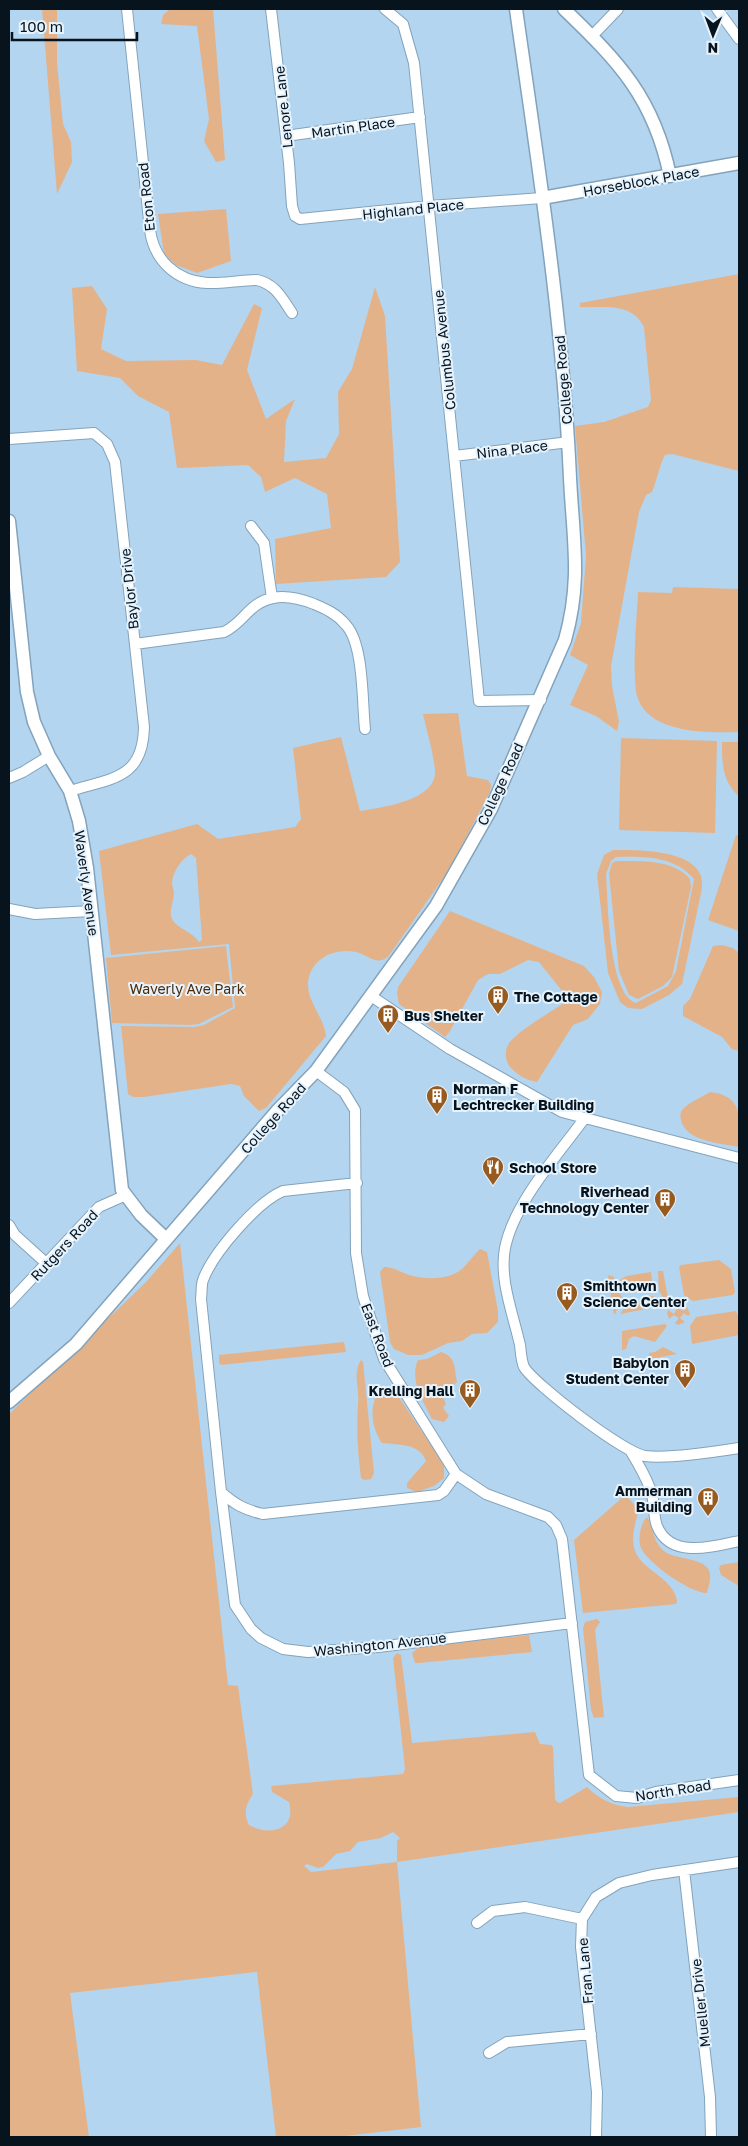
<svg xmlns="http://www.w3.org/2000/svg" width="748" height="2146" font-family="'Golos Text',sans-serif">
<rect width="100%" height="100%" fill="#b3d5ef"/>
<path fill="#e4b289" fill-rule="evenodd" d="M42,9h15v54l6,61 8,18 1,20 -15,32z
M170,9h43l12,151 -9,2 -12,-21 5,-22 -12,-93 -36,-2 2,-9z
M226,209l5,52 -34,12 -21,-8 -12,-11 -6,-40z
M739,274v197l-67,-17 -7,1c-6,11 -8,25 -13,37l-6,3 -7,17 -28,154 1,20 7,36 -2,9 -21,-15 -26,-11 18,-40 -18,-10 11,-32 5,-67 -11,-130 29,-4 44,-15 3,-7 -7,-73c-12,-25 -40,-19 -64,-20v-4z
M92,286l15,23 -6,40 25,12 70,-1 26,5 32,-61 8,4 -15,62 19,49 29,-20 -9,22 -2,41 42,-4 13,-24 -1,-42 14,-23 23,-82 10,29 15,246 -14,15 -110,7 -1,-45 56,-11 -4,-34 -32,-16 -30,14 -4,-15 -13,-12 -71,3 -8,-56 -31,-16 -18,-18 -43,-7 -5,-83z
M673,587l66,2v143c-29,1 -88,2 -101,-33 -7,-18 -1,-84 0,-107l34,1z
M458,713l9,63 21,4 3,5 -1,7 -41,78 -61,87c-13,9 -19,-2 -32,-5 -22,-5 -46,7 -48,31 -1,19 16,34 18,53l-60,72 -7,3 -15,-15 -4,-10 -9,-2 -87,13h-11l-5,-3 -7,-68 73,1 10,-2 31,-17 -6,-64 -118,11 -12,-104 98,-27 21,15 77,-12 6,-8 -8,-71 48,-11 19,74c22,-4 77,-10 75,-41 -2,-19 -8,-38 -12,-56zM191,854l5,4 6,82 -3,2c-7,-10 -17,-12 -24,-19 -9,-9 -1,-20 -1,-30 0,-3 -2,-7 -2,-11 2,-12 9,-23 19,-28z
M621,738l96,3 -2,92 -96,-3z
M722,742h17v54c-17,-14 -17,-34 -17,-54z
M736,835l3,1v95l-31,-11z
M613,850c22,0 79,-1 88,26 1,3 1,8 1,12l-20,96 -13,11 -27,14 -14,-1 -8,-6 -12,-29 -11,-99 7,-19zM616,857c28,-1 59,-1 78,22l-18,92 -8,15 -32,17c-28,-9 -28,-103 -30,-129l5,-13z
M616,861c24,0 58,-2 74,18l1,8 -19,90 -9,9 -25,13 -9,-4 -10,-24 -10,-97 3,-11z
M450,911l134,55 10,11 8,15 -2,12 -12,15 -15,6 -36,57c-12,-2 -19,-7 -27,-15 -4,-5 -6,-15 -2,-22 7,-13 45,-34 59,-44l-1,-5 -27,-34 -11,-2 -28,14h-12l-10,6 -28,51 -5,6 -46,-33 -2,-10 1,-7z
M722,945l11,3 6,5v98l-7,-2 -10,-12 -39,-21v-10l7,-7 23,-53z
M226,946l7,61 -34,17 -8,1 -79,-2 -6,-65z
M710,1092c35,4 29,28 29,55 -18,-4 -53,-5 -58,-27 -1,-4 -1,-8 2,-11 7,-7 19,-12 27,-17z
M180,1243l48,442 10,1 15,108c-7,10 -10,19 -4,31 19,11 48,6 40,-23l-17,-10 -1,-6 132,-12 2,-5 -12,-111 4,-5 4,2 11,88 123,-11 5,12 11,1 2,2 2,52 2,3 3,1 27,-16c12,12 25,18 41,20l111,-10v15l-342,50 24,265 -85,10h-60l-19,-165 -187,21 19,144h-80v-723l137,-132zM393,1832l7,6 -3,3v21l-86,10 -7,-6 3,-2 11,4 5,-1 13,-13 14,-3 8,-9 23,-4z
M480,1249l7,3 11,59v11l-11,11 -15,1 -10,7 -14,2 -26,12h-14l-14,-6 -4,-7 -10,-70 4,-5c10,0 16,5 25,8 16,5 40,5 53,-6 6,-6 12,-14 18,-20z
M719,1260l12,9 4,23 -2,3 -40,6 -9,-6 -5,-28 2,-2z
M658,1271h5l5,27 -3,2 -6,-9z
M651,1272l1,9 -11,2 -7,10h-7l-6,-4 -1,-9 6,-4z
M608,1275l6,2 4,14 7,10 -8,7 -2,7 -2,-4 6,-9 -8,-5z
M649,1296h4l10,8 -2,2 -41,8 9,-12h8z
M680,1301l-2,7 6,3 3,-4 3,7 -2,2 -4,-3 -4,5 5,4 -7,3 -3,-2 4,-5 -5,-3 -5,4 -2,-6 1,-3 6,4 3,-6 -6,-4z
M736,1311l3,8v16l-47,9 -2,-18 6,-9z
M665,1324l2,2 -12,16 -21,-6 -5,3 -3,10 -4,1v-19z
M344,1342l2,10 -125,13 -2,-2v-8z
M663,1347l14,7 -27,5 -1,-6 6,-1z
M441,1352c16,5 13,17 16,30l-15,13 4,9 -3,4 6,8 -5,6 -12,-3c-9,-18 -23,-39 -14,-59l9,-1z
M361,1360l2,2 11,111 -3,6 -7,1 -3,-2c-3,-24 -5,-49 -3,-73 2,-16 -6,-31 3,-45z
M384,1388l10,2 50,74v14l-10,8 -17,6 -10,-4v-5l19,-22c-6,-18 -28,-16 -44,-18 -11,-15 -15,-43 2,-55z
M623,1497l5,1 11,11c-3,12 -8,26 -5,39 6,23 39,28 43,53l-1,3 -93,9 -9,-73z
M647,1517c8,11 4,23 17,34 11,10 49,5 46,27 0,5 -2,10 -3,15 -17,0 -56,-28 -65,-43 -5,-8 -2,-27 5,-33z
M739,1562v24l-18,-11 -2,-7 2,-3z
M597,1619l3,3 -5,8 9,87 -10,1 -3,-8 -8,-82 2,-6z
M529,1635l3,17 -113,11h-4l-3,-10 7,-6z"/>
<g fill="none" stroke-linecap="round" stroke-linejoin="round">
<g stroke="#83a3bc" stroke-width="12">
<path id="minor" d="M127,9l23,221c4,30 26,51 57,53 14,1 34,-3 50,-3 18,4 25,18 35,33
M271,9l18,154 3,43 3,10 5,3 129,-13 113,-8
M385,9l18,15 11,39 65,638 62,-1
M717,9l22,30
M592,36l26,-27
M286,136l134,-19
M9,439l85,-6 13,11 8,18 29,265c-1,52 -32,51 -74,64
M454,456l115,-14
M251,526l13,17 8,55
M135,644l89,-12c20,-9 24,-29 49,-34 14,-3 28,1 41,6 12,5 23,10 32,21 18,20 16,76 19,104
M9,778l14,-6 26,-16
M9,909l26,5 57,-3
M371,996l79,53 112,63 177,46
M316,1071l28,21 11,18 1,143 7,43 21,63 72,115 30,20 62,23 8,8 6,14 27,236 27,21 21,2 19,-6 83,-12
M584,1119c-27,37 -70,84 -79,129 -6,31 8,66 15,97 1,7 1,15 4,22 11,18 100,86 121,89 24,3 69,-4 94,-8
M357,1183l-74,8c-26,11 -70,62 -80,89 -2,5 -1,13 -2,19l20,193c13,12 24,18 42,22l175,-19 6,-4 12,-17
M9,1225l6,10 31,28
M9,1303l90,-96 27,-12
M630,1450c8,14 18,29 22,45 3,10 1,21 5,31 13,33 56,21 82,15
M221,1492l14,113 16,24 10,9 22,11 25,3 70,-5 194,-24
M684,1870l26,227 1,40
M477,1923l16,-12 32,-4 57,12
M489,2053l18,-11 84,-8
M596,2137l1,-45 -16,-145 1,-28 14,-22 23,-14 33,-8 87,-13"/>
</g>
<g stroke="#83a3bc" stroke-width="15">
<path id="tertiary" d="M564,9c55,53 90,89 106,167
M542,198l197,-35
M9,521l18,171 7,30 15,34 21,35 9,30 8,47 35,322 19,25 25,24
M9,1402l67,-58 202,-234 38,-39 120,-165 55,-97 74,-169c17,-60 8,-101 5,-162 -7,-157 -32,-313 -54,-469"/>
</g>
<use href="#minor" stroke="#fff" stroke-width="10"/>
<use href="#tertiary" stroke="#fff" stroke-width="12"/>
</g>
<defs>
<g id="building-pin" transform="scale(1.125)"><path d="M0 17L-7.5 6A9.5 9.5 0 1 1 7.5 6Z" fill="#985b1f" stroke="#e5f3fe"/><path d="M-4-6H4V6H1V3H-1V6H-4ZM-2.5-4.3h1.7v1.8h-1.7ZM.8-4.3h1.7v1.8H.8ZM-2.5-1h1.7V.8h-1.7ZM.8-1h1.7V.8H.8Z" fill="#fff"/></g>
<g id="restaurant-pin" transform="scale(1.125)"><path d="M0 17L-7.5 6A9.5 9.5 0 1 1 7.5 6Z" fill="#985b1f" stroke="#e5f3fe"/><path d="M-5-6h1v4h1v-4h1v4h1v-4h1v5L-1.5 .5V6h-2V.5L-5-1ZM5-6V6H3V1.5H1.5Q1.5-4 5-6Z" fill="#fff"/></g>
</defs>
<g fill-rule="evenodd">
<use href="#building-pin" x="498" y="996"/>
<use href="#building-pin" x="388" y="1015"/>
<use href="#building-pin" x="437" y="1096"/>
<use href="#restaurant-pin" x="493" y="1167"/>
<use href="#building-pin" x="665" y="1199"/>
<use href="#building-pin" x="567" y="1293"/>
<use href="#building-pin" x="685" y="1370"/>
<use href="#building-pin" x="470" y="1390"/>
<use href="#building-pin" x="708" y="1498"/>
</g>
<g text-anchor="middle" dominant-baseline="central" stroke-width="4" stroke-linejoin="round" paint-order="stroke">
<g font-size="14" fill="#08141d" stroke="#e5f3fe">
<text transform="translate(283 107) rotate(-96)">Lenore Lane</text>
<text transform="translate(353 127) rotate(-8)">Martin Place</text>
<text transform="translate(641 181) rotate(-10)">Horseblock Place</text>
<text transform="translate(146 197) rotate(-96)">Eton Road</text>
<text transform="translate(413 209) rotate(-6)">Highland Place</text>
<text transform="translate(444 350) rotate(-96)">Columbus Avenue</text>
<text transform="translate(563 380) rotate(-95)">College Road</text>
<text transform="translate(512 449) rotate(-7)">Nina Place</text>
<text transform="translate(129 589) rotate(-96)">Baylor Drive</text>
<text transform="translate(500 784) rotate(-65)">College Road</text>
<text transform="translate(87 883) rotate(82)">Waverly Avenue</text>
<text transform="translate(273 1118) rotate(-48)">College Road</text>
<text transform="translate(64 1245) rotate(-47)">Rutgers Road</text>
<text transform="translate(378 1335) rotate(69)">East Road</text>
<text transform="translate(380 1644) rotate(-6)">Washington Avenue</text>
<text transform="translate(673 1790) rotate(-9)">North Road</text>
<text transform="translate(585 1971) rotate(-95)">Fran Lane</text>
<text transform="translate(700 2003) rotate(-96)">Mueller Drive</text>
</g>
<g font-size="14" fill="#4e2b07" stroke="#e5f3fe">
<text x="187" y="988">Waverly Ave Park</text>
</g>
<g font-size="14" font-weight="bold" fill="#08141d" stroke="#e5f3fe" text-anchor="start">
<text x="514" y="996">The Cottage</text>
<text x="404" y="1015">Bus Shelter</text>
<text x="453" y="1088">Norman F<tspan x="453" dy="16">Lechtrecker Building</tspan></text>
<text x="509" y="1167">School Store</text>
<text x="649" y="1191" text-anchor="end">Riverhead<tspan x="649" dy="16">Technology Center</tspan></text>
<text x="583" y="1285">Smithtown<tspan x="583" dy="16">Science Center</tspan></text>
<text x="669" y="1362" text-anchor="end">Babylon<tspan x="669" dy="16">Student Center</tspan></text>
<text x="454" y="1390" text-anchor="end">Krelling Hall</text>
<text x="692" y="1490" text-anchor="end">Ammerman<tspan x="692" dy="16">Building</tspan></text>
</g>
</g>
<rect width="748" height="2146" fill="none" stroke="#08141d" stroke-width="20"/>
<g transform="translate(713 35) rotate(181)" stroke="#e5f3fe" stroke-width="4" paint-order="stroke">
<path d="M0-4L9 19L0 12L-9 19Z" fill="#08141d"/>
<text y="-8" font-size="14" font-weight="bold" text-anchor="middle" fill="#08141d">N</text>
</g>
<path d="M12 32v8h125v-8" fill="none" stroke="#08141d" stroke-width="2.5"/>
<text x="20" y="32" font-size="15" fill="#08141d" stroke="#e5f3fe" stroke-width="4" paint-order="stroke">100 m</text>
</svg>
